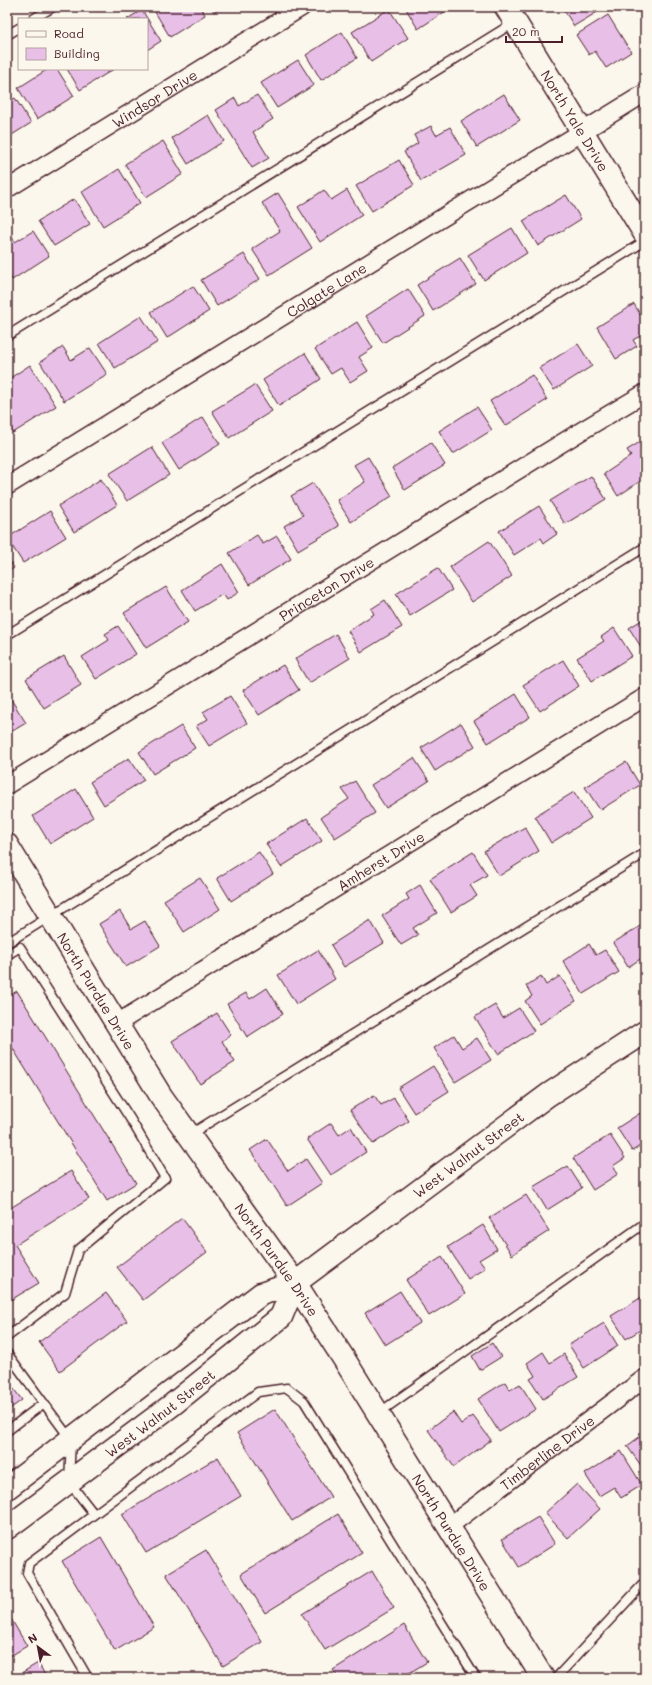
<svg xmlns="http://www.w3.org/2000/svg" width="652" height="1685" font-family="Mali,sans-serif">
<rect width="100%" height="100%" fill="#fbf7ec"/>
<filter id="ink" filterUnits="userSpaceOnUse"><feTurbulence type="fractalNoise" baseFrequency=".025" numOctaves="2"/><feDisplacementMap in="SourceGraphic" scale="8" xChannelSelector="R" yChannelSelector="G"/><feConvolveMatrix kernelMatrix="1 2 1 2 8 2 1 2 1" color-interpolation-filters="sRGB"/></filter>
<g filter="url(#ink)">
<path fill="#e8bfe7" stroke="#4a1f2b" d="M164,7h37l4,8 -35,22 -15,-25z
M211,7h11l-8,5z
M405,7h47l-34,22z
M562,7h34l3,4 -25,15z
M389,9l19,29 -37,24 -19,-30z
M142,10l19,31 -14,9v-31h-20z
M608,15l23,37 -25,16 -11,-17 -6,4 -13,-20z
M342,32l15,26 -36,22 -15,-25z
M298,60l16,25 -37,23 -16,-25z
M48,69h9l17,27 -37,23 -19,-31z
M67,69h47l-34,21z
M504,94l16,26 -43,27 -16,-26z
M257,95l16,24 -20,13 16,26 -17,10 -36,-58 19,-12 4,8z
M15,98l16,25 -24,15v-35z
M208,115l16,26 -36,23 -16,-26z
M431,126l5,9 14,-8 16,28 -45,26 -17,-29 14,-9 -4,-8z
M163,141l20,33 -37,23 -21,-33z
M399,160l15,25 -42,26 -16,-25z
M119,169l21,34 -37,23 -21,-34z
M324,190l7,10 16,-10 15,25 -42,27 -22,-35z
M278,193l34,55 -43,27 -17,-26 28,-18 -18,-28z
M566,195l15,24 -43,27 -15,-25z
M74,199l16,25 -36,22 -16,-25z
M512,228l15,25 -43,27 -16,-25z
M33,231l16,25 -37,24 -5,-8v-34l4,-2 4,6z
M244,254l16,25 -43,27 -16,-26z
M460,258l16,26 -43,27 -16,-26z
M193,286l16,25 -42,27 -16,-26z
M408,289l17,27 -42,27 -17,-27z
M634,304l11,18v11l-12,7 4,6 -21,13 -19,-32z
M141,316l17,26 -43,26 -16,-25z
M357,322l16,26 -14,9 9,14 -18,11 -9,-14 -10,6 -16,-25z
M578,344l14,22 -38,24 -15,-22z
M63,347l8,13 19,-12 17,26 -43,27 -24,-39z
M305,353l16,26 -42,27 -16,-26z
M30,365l26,41 -43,27 -6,-10v-43z
M532,375l15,25 -42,26 -15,-25z
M255,385l17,26 -43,27 -17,-27z
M477,407l15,23 -39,24 -14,-23z
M203,417l17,27 -41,26 -17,-27z
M640,442l5,7v29l-27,18 -14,-22 27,-18 -4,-6z
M431,443l14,22 -40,25 -13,-22z
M152,447l17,28 -42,26 -18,-27z
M368,457l24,39 -41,26 -14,-22 28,-18 -11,-17z
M591,476l15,23 -41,25 -15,-23z
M101,479l16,26 -43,27 -16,-26z
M313,483l26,43 -41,24 -14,-24 19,-11 -12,-19z
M539,506l18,28 -13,9 -3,-5 -27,17 -15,-24z
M50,511l16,26 -43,26 -16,-25z
M257,535l6,9 14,-8 14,23 -42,26 -20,-32z
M489,541l23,35 -40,26 -22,-35z
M7,556l7,12 -7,4z
M222,564l17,28 -12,8 -4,-6 -28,17 -13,-21z
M438,568l14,22 -42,26 -14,-22z
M166,587l22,35 -42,26 -22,-35z
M385,600l17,27 -41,25 -13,-21 26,-17 -3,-5z
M645,618v31l-2,1 -14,-22z
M118,626l18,28 -40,25 -14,-22 27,-17 -4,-6z
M614,628l18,28 -40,25 -15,-23 27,-17 -3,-4z
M336,634l14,24 -41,25 -14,-24z
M64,656l17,29 -37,23 -18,-29z
M563,660l16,26 -39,25 -17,-26z
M283,665l16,25 -40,25 -16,-25z
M7,693l19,30 -17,10 -2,-3z
M516,694l14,23 -42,26 -14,-22z
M230,696l17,27 -38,23 -13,-20 12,-7 -5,-7z
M461,723l14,23 -40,25 -14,-23z
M181,726l14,22 -42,26 -14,-22z
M645,756v9l-4,-7z
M129,758l15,22 -40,25 -14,-23z
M414,758l15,23 -43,27 -15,-23z
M626,762l14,23 -40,25 -15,-23z
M355,781l20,32 -40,25 -14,-21 28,-18 -7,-10z
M76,789l17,28 -43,27 -17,-28z
M574,792l17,26 -40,25 -16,-27z
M307,818l15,23 -41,26 -15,-23z
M525,827l14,24 -40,25 -15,-25z
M259,852l14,22 -42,27 -14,-23z
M473,852l14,23 -17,10 7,11 -26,16 -21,-33z
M200,878l20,31 -36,23 -20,-32z
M420,885l17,28 -24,15 5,7 -17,10 -19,-29 27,-17 -3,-5z
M120,911l11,18 14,-8 15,25 -34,21 -27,-43z
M370,920l14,23 -40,24 -13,-22z
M645,923v33l-17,11 -15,-24z
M589,944l7,11 9,-5 14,22 -36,22 -20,-33z
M318,950l17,29 -39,25 -18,-29z
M541,976l5,9 14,-9 16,25 -36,23 -15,-23 7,-5 -6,-10z
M267,988l16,26 -36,23 -20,-33 19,-11 4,6z
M17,991l119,192 -29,18 -100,-162v-42z
M495,1005l8,13 16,-10 15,23 -36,23 -23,-37z
M217,1013l14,22 -9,6 13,21 -35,22 -28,-43z
M454,1035l8,13 15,-10 14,22 -36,22 -21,-34z
M433,1066l16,25 -35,22 -16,-25z
M374,1095l7,10 13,-7 15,23 -36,23 -23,-34z
M645,1110v33l-13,8 -15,-23z
M331,1123l8,12 12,-8 15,25 -35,23 -24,-36z
M610,1135l15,23 -12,8 5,8 -25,16 -20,-32z
M267,1139l21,32 18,-12 16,24 -35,23 -37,-56z
M568,1166l14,22 -35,22 -14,-23z
M71,1171l18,28 -74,46 24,38 -30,18 -2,-4v-87z
M526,1195l23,36 -37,24 -23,-37z
M182,1218l25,34 -64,48 -26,-33z
M483,1225l14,24 -18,11 6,8 -17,11 -20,-32z
M442,1257l23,37 -36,22 -23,-36z
M400,1291l20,32 -35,22 -20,-32z
M106,1293l21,28 -67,50 -21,-29z
M645,1295v32l-19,12 -15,-23z
M604,1323l14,23 -34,22 -15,-23z
M492,1343l9,14 -21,13 -8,-14z
M543,1352l7,11 14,-9 14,23 -35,22 -13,-20 5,-3 -8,-13z
M7,1380l15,20 -15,11z
M505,1382l5,8 10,-6 16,25 -37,23 -21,-33z
M275,1409l56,88 -39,24 -55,-88z
M453,1412l8,12 12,-8 18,24 -37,27 -26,-37z
M645,1433v38l-18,-25z
M621,1451l21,34 -21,13 -7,-11 -15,9 -14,-22z
M218,1457l23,39 -95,57 -24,-39z
M577,1484l23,25 -32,29 -23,-25z
M338,1514l24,39 -97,60 -24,-39z
M538,1517l17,27 -36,23 -17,-28z
M101,1537l53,90 -39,24 -53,-90z
M206,1550l56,92 -39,24 -57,-92z
M372,1571l22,37 -69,42 -23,-36z
M7,1612l20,34 -20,12z
M404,1625l23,37 -26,16h-63l-5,-8z
M38,1663l9,15h-34z"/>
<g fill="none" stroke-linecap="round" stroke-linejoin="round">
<g stroke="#4a1f2b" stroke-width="11">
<path id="lane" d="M33,19l20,-12
M7,35l12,-7
M7,336l508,-314
M7,635l638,-394
M7,943l638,-396
M7,955l13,-8 111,173 34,58 -87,72 -13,43 -58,44
M189,1135l456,-282
M7,1353l64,87 -2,42 25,32
M379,1413l266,-190
M7,1431l37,-28
M88,1678l-61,-105 2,-10 229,-171 29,-4 17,13 172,277
M556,1678l89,-96"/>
</g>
<g stroke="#4a1f2b" stroke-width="20">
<g id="street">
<path id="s1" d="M7,189l295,-182"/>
<path id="s2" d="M7,486l638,-393"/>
<path id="s3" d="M7,785l576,-355 62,-37"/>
<path id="s4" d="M116,1024l529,-327"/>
<path id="s5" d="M448,1527l197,-149"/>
</g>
</g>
<g stroke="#4a1f2b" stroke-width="25">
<g id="secondary">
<path id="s6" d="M506,7l139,227"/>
<path id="s7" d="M7,845l154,251 134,187 49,76 199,319"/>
<path id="s8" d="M7,1488l254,-194 34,-11 253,-188 97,-63"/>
<path id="s9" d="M7,1528l165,-123 109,-88 14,-34"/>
</g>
</g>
<use href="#lane" stroke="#fbf7ec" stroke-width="8"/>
<use href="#street" stroke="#fbf7ec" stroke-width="17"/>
<use href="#secondary" stroke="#fbf7ec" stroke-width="22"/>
</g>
</g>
<g text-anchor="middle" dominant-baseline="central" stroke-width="4" stroke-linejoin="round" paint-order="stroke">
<g font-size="14" fill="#4a1f2b" stroke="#fbf7ec">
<text stroke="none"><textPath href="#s1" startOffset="173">Windsor Drive</textPath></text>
<text stroke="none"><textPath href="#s6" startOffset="133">North Yale Drive</textPath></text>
<text stroke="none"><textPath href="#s2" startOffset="375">Colgate Lane</textPath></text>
<text stroke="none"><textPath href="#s3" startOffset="375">Princeton Drive</textPath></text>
<text stroke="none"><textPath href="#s4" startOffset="311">Amherst Drive</textPath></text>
<text stroke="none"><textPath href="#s7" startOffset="171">North Purdue Drive</textPath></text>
<text stroke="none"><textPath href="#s8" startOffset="571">West Walnut Street</textPath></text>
<text stroke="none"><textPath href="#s7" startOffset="495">North Purdue Drive</textPath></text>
<text stroke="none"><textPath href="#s9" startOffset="191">West Walnut Street</textPath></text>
<text stroke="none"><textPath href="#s5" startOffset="124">Timberline Drive</textPath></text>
<text stroke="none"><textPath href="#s7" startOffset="819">North Purdue Drive</textPath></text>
</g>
</g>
<rect width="652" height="1685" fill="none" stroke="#fbf7ec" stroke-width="24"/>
<rect x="12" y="12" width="628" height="1661" fill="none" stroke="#4a1f2b" stroke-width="1.5" filter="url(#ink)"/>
<rect x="18" y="18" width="130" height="52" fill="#fbf7ec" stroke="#b4a19f"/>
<rect x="26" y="31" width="20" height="6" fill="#fbf7ec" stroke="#b4a19f"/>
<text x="54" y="38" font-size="12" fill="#4a1f2b">Road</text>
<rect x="26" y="48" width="20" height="12" fill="#e8bfe7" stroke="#b4a19f"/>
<text x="54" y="58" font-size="12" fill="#4a1f2b">Building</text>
<g transform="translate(38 1647) rotate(328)" stroke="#fbf7ec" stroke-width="3" paint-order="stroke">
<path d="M0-3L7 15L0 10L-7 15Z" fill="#4a1f2b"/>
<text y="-6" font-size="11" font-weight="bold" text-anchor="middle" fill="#4a1f2b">N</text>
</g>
<path d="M506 36v6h56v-6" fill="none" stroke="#4a1f2b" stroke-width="2"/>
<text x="512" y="36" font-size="12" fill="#4a1f2b" stroke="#fbf7ec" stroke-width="3" paint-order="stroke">20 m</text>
</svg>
